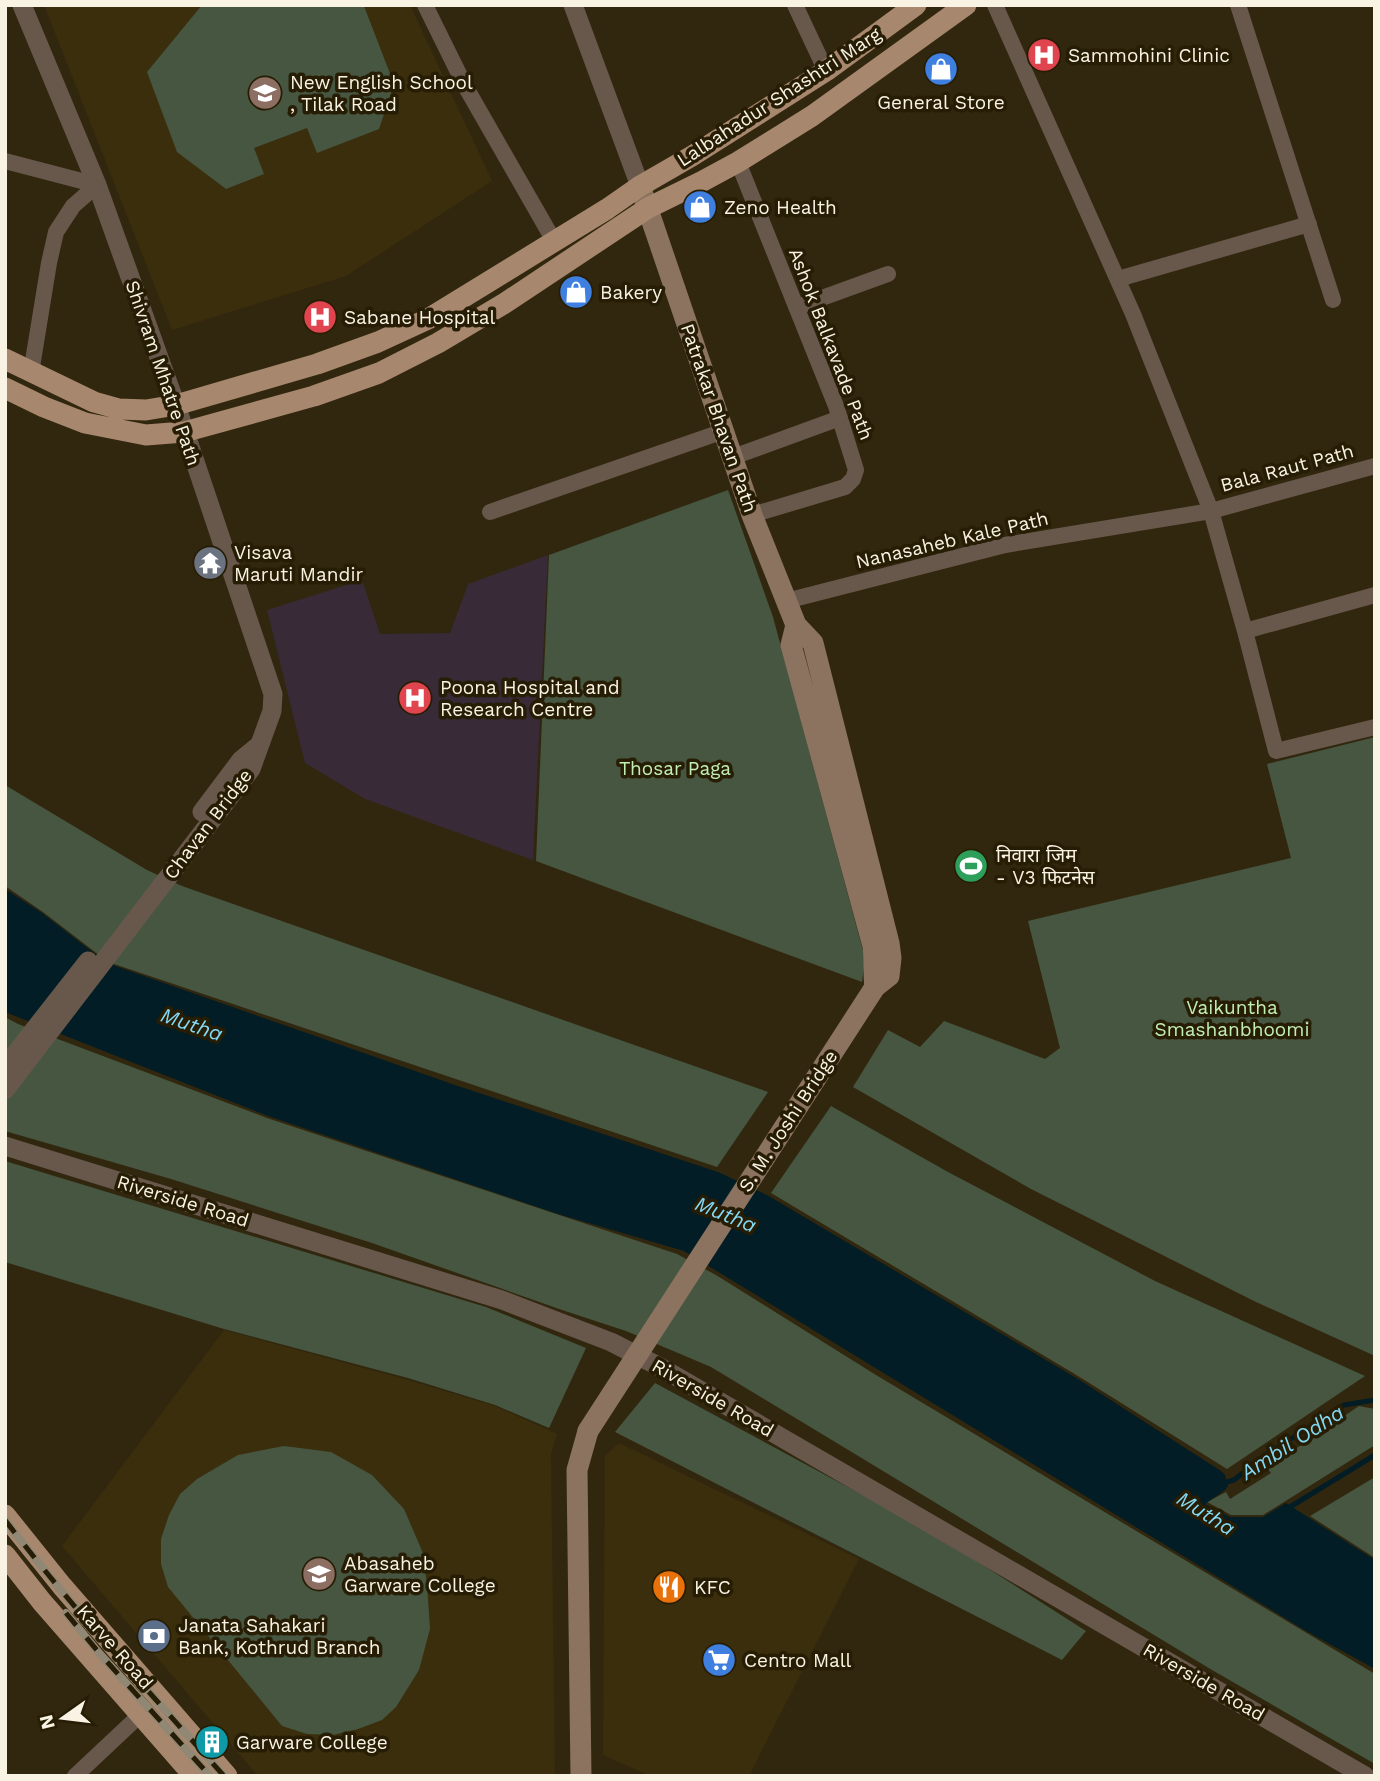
<svg xmlns="http://www.w3.org/2000/svg" width="1380" height="1781" font-family="'Work Sans','Noto Sans Devanagari',sans-serif">
<rect width="100%" height="100%" fill="#31270e"/>
<path fill="#3b2e0d" d="M44,5h366l82,176 -146,95 -174,54z
M224,1330l184,50 87,26 62,28 -6,20 4,322h-297l-196,-230z
M619,1443l240,116 -110,217h-99l-47,-21 2,-299z"/>
<path fill="#382a37" d="M548,555l-15,305 -168,-61 -60,-36 -38,-153 95,-30 18,54 70,-1 18,-49z"/>
<path fill="#465641" d="M202,5l162,1 30,78 -15,45 -62,24 -10,-25 -53,20 10,26 -38,15 -49,-37 -30,-80z
M728,490l45,127 92,341 -3,24 -326,-121 13,-306z
M1375,737v619l-119,-54 -225,-113 -178,-102 35,-57 32,17 24,-26 101,38 15,-11 -32,-127 263,-63 -24,-94z
M5,785l142,85 35,16 586,206 -51,75 -609,-205 -65,-50 -38,-26z
M5,1017l13,7 249,94 410,136 39,21 160,100 499,299v90l-163,-94 -501,-303 -85,-36 -61,-20 -193,-68 -201,-64 -166,-48z
M831,1106l117,66 207,109 210,95 -138,93 -149,-93 -307,-183z
M5,1161l481,146 100,41 -37,80 -54,-23 -87,-27 -184,-49 -219,-67z
M655,1383l276,149 155,99 -24,29 -447,-228z
M1359,1406l16,3v36l-112,70h-32l-24,-13 19,-10 4,7 41,-26 -4,-5z
M284,1446l47,6 41,23 32,34 19,44 4,32 3,44 -11,41 -23,37 -14,13 -24,9 -25,6 -26,-1 -25,-8 -114,-139 -7,-23v-25l8,-24 11,-21 17,-15 41,-24z
M1375,1477v81l-65,-42z"/>
<path fill="#021d25" d="M5,889l37,24 65,50 348,122 263,87 49,23 311,184 143,92 4,4 3,11 -3,4 -20,14 25,13h33l23,-14 89,57v109l-69,-38 -622,-380 -126,-37 -290,-98 -263,-104z"/>
<g fill="none" stroke-linecap="round" stroke-linejoin="round">
<path stroke="#021d25" stroke-width="5" d="M1220,1484l14,-4 33,-26 77,-49 31,-5
M1285,1510l90,-55"/>
<path stroke="#68584c" stroke-width="16" d="M425,5l39,79 90,157
M795,5l31,66
M995,5l138,309 78,197 34,120 31,120 99,-24
M1238,5l95,295
M5,161l92,24
M738,162l98,244 20,64 -3,9 -8,8 -93,28
M1118,279l191,-55
M797,307l91,-33
M31,373l18,-110 7,-31 17,-26 24,-21
M733,457l107,-39
M490,512l234,-81
M786,601l219,-56 206,-34 164,-45
M1245,631l130,-36
M75,1776l65,-61"/>
<path stroke="#68584c" stroke-width="19" d="M573,5l67,181
M202,812l39,-52 17,-14
M5,1067l83,-106
M5,1090l246,-321 21,-58 1,-17 -97,-289 -79,-220 -75,-180
M5,1146l497,154 109,42 49,25 705,409"/>
<path stroke="#8b735f" stroke-width="21" d="M640,186l112,329 44,110 17,18 76,300 2,15 -2,18 -14,11c-2,-14 0,-27 -2,-41l-82,-301 5,-20
M581,1776l-4,-306 11,-39"/>
<path stroke="#a7876e" stroke-width="21" d="M5,359l89,43 25,7 27,1 30,-5 141,-41 61,-22 50,-23 179,-110 33,-23 52,-30 134,-85 90,-66
M5,388l39,19 41,16 61,12 38,-3 130,-36 65,-23 59,-30 67,-40 143,-95 53,-26 37,-20 74,-46 154,-111
M5,1515l57,71 165,190
M5,1555l37,47 152,174"/>
<g stroke="#908874" stroke-width="8">
<path id="rail" d="M5,1520c68,89 144,172 219,256
M66,1613l34,41 110,122"/>
</g>
<use href="#rail" stroke="#271d04" stroke-width="5" stroke-dasharray="16" stroke-linecap="butt"/>
<path stroke="#8b735f" stroke-width="21" d="M588,1431l287,-444"/>
</g>
<defs>
<g id="hospital-disc" transform="scale(1.75)"><circle r="9.5" fill="#e0444e" stroke="#271d04"/><path d="M-5-5h3v3.5h4V-5h3V5h-3V1.5h-4V5h-3Z" fill="#fff"/></g>
<g id="shop-disc" transform="scale(1.75)"><circle r="9.5" fill="#3f7fe0" stroke="#271d04"/><path d="M-5-2.5h2.3a2.7 3.5 0 0 1 5.4 0H5L5.5 6h-11ZM-1.5-2.5h3a1.5 2.3 0 0 0-3 0Z" fill="#fff"/></g>
<g id="school-disc" transform="scale(1.75)"><circle r="9.5" fill="#8d6e63" stroke="#271d04"/><path d="M0-5L7-2L0 1L-7-2ZM-4 1L0 2.5L4 1V4Q0 6-4 4Z" fill="#fff"/></g>
<g id="temple-disc" transform="scale(1.75)"><circle r="9.5" fill="#6b7280" stroke="#271d04"/><path d="M0-6L5-2H3V0L6.5 2.5H4V6H1.5V3h-3V6H-4V2.5H-6.5L-3 0V-2H-5Z" fill="#fff"/></g>
<g id="stadium-disc" transform="scale(1.75)"><circle r="9.5" fill="#2e9e5b" stroke="#271d04"/><path d="M0-5a6.5 5 0 1 0 0 10a6.5 5 0 1 0 0-10ZM-3.5-1.8h7v3.6h-7Z" fill="#fff"/></g>
<g id="university-disc" transform="scale(1.75)"><circle r="9.5" fill="#8d6e63" stroke="#271d04"/><path d="M0-5L7-2L0 1L-7-2ZM-4 1L0 2.5L4 1V4Q0 6-4 4Z" fill="#fff"/></g>
<g id="restaurant-disc" transform="scale(1.75)"><circle r="9.5" fill="#e8710a" stroke="#271d04"/><path d="M-5-6h1v4h1v-4h1v4h1v-4h1v5L-1.5 .5V6h-2V.5L-5-1ZM5-6V6H3V1.5H1.5Q1.5-4 5-6Z" fill="#fff"/></g>
<g id="bank-disc" transform="scale(1.75)"><circle r="9.5" fill="#5c6f8a" stroke="#271d04"/><path d="M-6-4H6V4H-6ZM0-2.3a2.3 2.3 0 1 0 0 4.6a2.3 2.3 0 1 0 0-4.6Z" fill="#fff"/></g>
<g id="supermarket-disc" transform="scale(1.75)"><circle r="9.5" fill="#3f7fe0" stroke="#271d04"/><path d="M-6-5.5h2.5l.6 2H6L4.5 2H-2.5L-4.4-4H-6ZM-1.5 3.2a1.3 1.3 0 1 0 .1 0ZM3 3.2a1.3 1.3 0 1 0 .1 0Z" fill="#fff"/></g>
<g id="building-disc" transform="scale(1.75)"><circle r="9.5" fill="#0f9aa8" stroke="#271d04"/><path d="M-4-6H4V6H1V3H-1V6H-4ZM-2.5-4.3h1.7v1.8h-1.7ZM.8-4.3h1.7v1.8H.8ZM-2.5-1h1.7V.8h-1.7ZM.8-1h1.7V.8H.8Z" fill="#fff"/></g>
</defs>
<g fill-rule="evenodd">
<use href="#hospital-disc" x="1044" y="55"/>
<use href="#shop-disc" x="941" y="69"/>
<use href="#school-disc" x="265" y="93"/>
<use href="#shop-disc" x="700" y="207"/>
<use href="#shop-disc" x="576" y="292"/>
<use href="#hospital-disc" x="320" y="317"/>
<use href="#temple-disc" x="210" y="563"/>
<use href="#hospital-disc" x="415" y="698"/>
<use href="#stadium-disc" x="971" y="866"/>
<use href="#university-disc" x="319" y="1574"/>
<use href="#restaurant-disc" x="669" y="1587"/>
<use href="#bank-disc" x="154" y="1636"/>
<use href="#supermarket-disc" x="719" y="1660"/>
<use href="#building-disc" x="212" y="1742"/>
</g>
<g text-anchor="middle" dominant-baseline="central" stroke-width="7" stroke-linejoin="round" paint-order="stroke">
<g font-size="19" fill="#f9f3e4" stroke="#271d04" text-anchor="start">
<text x="1068" y="55">Sammohini Clinic</text>
<text x="290" y="82">New English School<tspan x="290" dy="22">, Tilak Road</tspan></text>
<text x="941" y="102" text-anchor="middle">General Store</text>
<text x="724" y="207">Zeno Health</text>
<text x="600" y="292">Bakery</text>
<text x="344" y="317">Sabane Hospital</text>
<text x="234" y="552">Visava<tspan x="234" dy="22">Maruti Mandir</tspan></text>
<text x="440" y="687">Poona Hospital and<tspan x="440" dy="22">Research Centre</tspan></text>
<text x="996" y="855">निवारा जिम<tspan x="996" dy="22">- V3 फिटनेस</tspan></text>
<text x="344" y="1563">Abasaheb<tspan x="344" dy="22">Garware College</tspan></text>
<text x="694" y="1587">KFC</text>
<text x="178" y="1625">Janata Sahakari<tspan x="178" dy="22">Bank, Kothrud Branch</tspan></text>
<text x="744" y="1660">Centro Mall</text>
<text x="236" y="1742">Garware College</text>
</g>
<g font-size="19" fill="#f9f3e4" stroke="#271d04">
<text transform="translate(779 97) rotate(-33)">Lalbahadur Shashtri Marg</text>
<text transform="translate(831 344) rotate(69)">Ashok Balkavade Path</text>
<text transform="translate(163 373) rotate(71)">Shivram Mhatre Path</text>
<text transform="translate(719 418) rotate(71)">Patrakar Bhavan Path</text>
<text transform="translate(1287 468) rotate(-15)">Bala Raut Path</text>
<text transform="translate(952 540) rotate(-13)">Nanasaheb Kale Path</text>
<text transform="translate(208 824) rotate(-53)">Chavan Bridge</text>
<text transform="translate(788 1121) rotate(-57)">S. M. Joshi Bridge</text>
<text transform="translate(183 1201) rotate(17)">Riverside Road</text>
<text transform="translate(713 1398) rotate(30)">Riverside Road</text>
<text transform="translate(115 1647) rotate(49)">Karve Road</text>
<text transform="translate(1204 1682) rotate(30)">Riverside Road</text>
</g>
<g font-size="19" fill="#c0eeb3" stroke="#271d04">
<text x="675" y="768">Thosar Paga</text>
<text x="1232" y="1007">Vaikuntha<tspan x="1232" dy="22">Smashanbhoomi</tspan></text>
</g>
<g font-size="21" font-style="italic" fill="#83d9f5" stroke="#271d04">
<text transform="translate(192 1024) rotate(19)">Mutha</text>
<text transform="translate(726 1214) rotate(22)">Mutha</text>
<text transform="translate(1292 1442) rotate(-33)">Ambil Odha</text>
<text transform="translate(1206 1513) rotate(32)">Mutha</text>
</g>
</g>
<rect width="1380" height="1781" fill="none" stroke="#f9f3e4" stroke-width="14"/>
<g transform="translate(63 1718) rotate(256)" stroke="#271d04" stroke-width="5" paint-order="stroke">
<path d="M0-5L12 26L0 18L-12 26Z" fill="#f9f3e4"/>
<text y="-10" font-size="19" font-weight="bold" text-anchor="middle" fill="#f9f3e4">N</text>
</g>
</svg>
